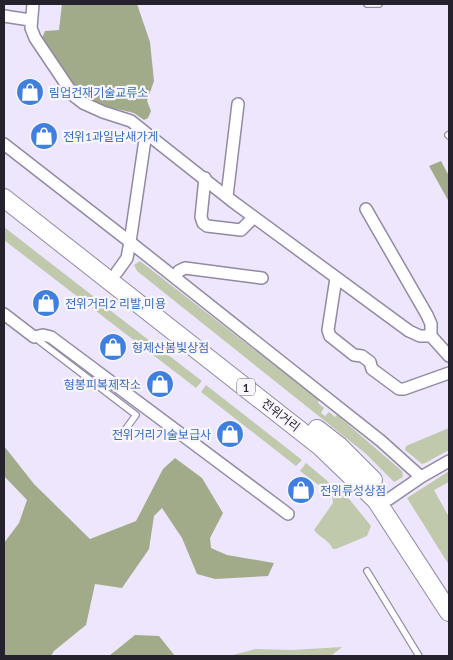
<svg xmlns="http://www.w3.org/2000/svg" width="453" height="660" font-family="Lato,'Noto Sans KR',sans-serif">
<rect width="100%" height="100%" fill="#eee6fd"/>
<path fill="#c0c9ac" d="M4,227l89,69 -6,8 -83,-64z
M140,261l179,139 -1,3 6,5 -3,5 4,3 4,-4 6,5 2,-2 65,56 1,6 -9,5 -29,-29 -228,-182 -3,-6z
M98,301l104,80 -6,7 -104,-80z
M206,385l96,75 -6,6 -95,-74z
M449,428v22l-24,13 -3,1 -17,-14 1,-4z
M306,463l44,37 21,26 -4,10 -31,13h-3c-5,-10 -13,-11 -19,-19l19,-27 -1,-8 -32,-24z
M449,471v11l-15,8 15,27v48l-42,-67z
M342,647l-11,9h-102l27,-7 36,1z"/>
<path fill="#a1ab89" d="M62,4h75l13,38 4,39 -7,20 4,10 -3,7 -4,2 -10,-7 -30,-7 -24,-12 -13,-13 -25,-43 3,-7 14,-1z
M441,161l8,15v26l-20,-36z
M4,446l30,38 56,55 46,-18 27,-52 12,-11 27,20 21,35 -13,25 1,10 16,7 47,8 -6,13 -53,3 -18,-5 -15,-36 -20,-30 -8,8 -5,33 -27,39 -27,-4 -9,41 -32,26 -3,5h-47v-113l15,-20 8,-23 -23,-24z
M135,635l24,1 16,20h-66z"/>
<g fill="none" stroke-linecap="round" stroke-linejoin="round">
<g stroke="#9289a3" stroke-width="8">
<path id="lane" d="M367,4h12
M448,135l1,1
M34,337l102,78 -14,19
M367,571l52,85"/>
</g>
<g stroke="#9289a3" stroke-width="14">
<path id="street" d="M33,4l-2,24 4,10 39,58 9,7 20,9 28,9 15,12
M4,16l26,4
M4,144l126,98 16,-109 86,68 177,130 11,5h11
M205,178l-4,39 2,6 4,3 34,4 13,-13
M227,196l11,-92
M366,209l61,106 4,9v12l18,20
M117,272l10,-14 3,-16 251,199 40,36
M175,277l4,-6 6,-3 77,10
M336,278l-8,52 2,6 24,19 8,1 8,6 2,7 27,20h5l45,-16
M4,314l30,23 9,-2 8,2 237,177
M389,499l32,-22 28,-16"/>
</g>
<g stroke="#9289a3" stroke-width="20">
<path id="primary" d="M4,198l317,249 55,53 73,112
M317,429l22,17 34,34"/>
</g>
<use href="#lane" stroke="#fff" stroke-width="5.5"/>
<use href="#street" stroke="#fff" stroke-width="11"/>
<use href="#primary" stroke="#fff" stroke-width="18"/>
</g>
<defs>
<g id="shop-disc" transform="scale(1.4375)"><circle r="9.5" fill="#3f7fe0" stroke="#f8f6fc"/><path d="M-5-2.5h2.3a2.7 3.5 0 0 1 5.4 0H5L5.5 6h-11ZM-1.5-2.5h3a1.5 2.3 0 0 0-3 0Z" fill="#fff"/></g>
</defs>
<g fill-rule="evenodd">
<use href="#shop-disc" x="30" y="92"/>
<use href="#shop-disc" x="44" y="136"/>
<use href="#shop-disc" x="46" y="303"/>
<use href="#shop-disc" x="113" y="347"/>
<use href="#shop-disc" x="160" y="384"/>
<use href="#shop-disc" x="230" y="434"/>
<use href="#shop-disc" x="301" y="490"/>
</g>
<g text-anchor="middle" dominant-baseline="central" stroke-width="4.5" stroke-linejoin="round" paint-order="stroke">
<rect fill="#f8f6fc" stroke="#65626b" stroke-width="1" x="237" y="378.5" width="18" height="17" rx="4"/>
<g font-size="11" font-weight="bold" fill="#26222d">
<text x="246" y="387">1</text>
</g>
<g font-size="12" fill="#366cbe" stroke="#f8f6fc" text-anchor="start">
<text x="49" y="92">림업건재기술교류소</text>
<text x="63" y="136">전위1과일남새가게</text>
<text x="65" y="303">전위거리2 리발,미용</text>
<text x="132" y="347">형제산봄빛상점</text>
<text x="141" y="384" text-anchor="end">형봉피복제작소</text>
<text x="211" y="434" text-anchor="end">전위거리기술보급사</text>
<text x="320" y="490">전위류성상점</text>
</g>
<g font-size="12" fill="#26222d" stroke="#f8f6fc">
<text transform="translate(281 415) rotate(38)">전위거리</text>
</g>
</g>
<rect width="453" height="660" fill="none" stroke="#26222d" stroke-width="10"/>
</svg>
